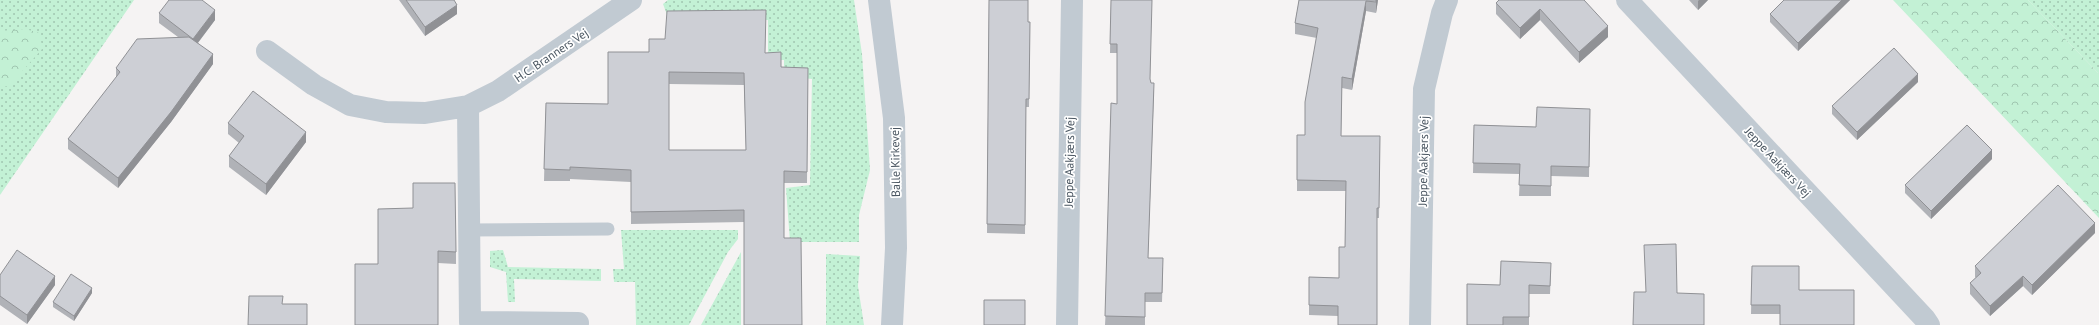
<svg xmlns="http://www.w3.org/2000/svg" width="2099" height="325" font-family="'PT Sans',sans-serif">
<defs>
<pattern id="grass-dots" width="8" height="8" patternUnits="userSpaceOnUse"><rect width="8" height="8" fill="#c3f1d5"/><path d="M2 2h.1M6 6h.1" fill="none" stroke="#a0c6b0" stroke-width="1.8" stroke-linecap="round"/></pattern>
<pattern id="forest-crowns" width="20" height="18" patternUnits="userSpaceOnUse"><rect width="20" height="18" fill="#c3f1d5"/><path d="M2 6a3 3 0 1 1 6 0M12 15a3 3 0 1 1 6 0" fill="none" stroke="#a0c6b0"/></pattern>
</defs>
<rect width="100%" height="100%" fill="#f5f3f3"/>
<path fill="url(#grass-dots)" d="M0,0h134l-134,195z
M668,0h186l8,54 8,116 -11,45v27h-69l-4,-54 24,-3 2,-106 -28,-3v-16h-16v-40h-99l-6,-16z
M2028,0h71v74z
M621,230h117v9l-10,13 -39,73h-53l-1,-43h-21l-1,-13h11z
M503,250l5,17 93,2v12l-87,-2 1,23h-7l-2,-30 -16,-5v-16z
M741,252v73h-40z
M826,254l34,2 -2,30 6,39h-38z"/>
<path fill="url(#forest-crowns)" d="M1893,0h135l71,74v144z
M25,29l15,4 2,16 -33,37 -9,1v-56z"/>
<g fill="none" stroke-linecap="round" stroke-linejoin="round">
<path stroke="#c1cad2" stroke-width="13" d="M469,230l139,-1"/>
<path stroke="#c1cad2" stroke-width="22" d="M1627,0l298,319 4,6
M267,51l47,34 36,20 36,7 39,1 43,-7 30,-15 133,-91
M468,106l2,216 108,1
M1067,325l5,-325
M1420,325l4,-236 18,-76 5,-13"/>
<path stroke="#c1cad2" stroke-width="22" d="M879,0l15,118 2,130 -4,77"/>
</g>
<path fill="#b0b2b7" fill-rule="evenodd" d="M399,0h55l3,14 -32,22z
M989,0l39,22h2l-1,85h-3l-1,127 -38,-1z
M1111,0l39,80 4,12 -6,166 15,10 -1,34h-17v23h-40l12,-221v-51h-7z
M1299,0h79l-2,13 -10,-2 -14,79 -10,-2 -1,48h39l-1,82h-2l-39,98 -29,-1v-38l30,1 6,-31 1,-56h-49v-56h8l12,-97 -22,-4v-11z
M1584,0l24,37 -29,26 -39,-43 -20,19 -24,-25v-11z
M1689,0h19l-10,10z
M1784,0h66l-52,51 -28,-29v-8z
M159,13l56,7 -17,23 15,21 -42,58 -53,66 -50,-39v-10l48,-61v-10l62,-31 -19,-14z
M608,52l158,1 15,14 27,1 -1,115h-23v55l18,87 -58,-103 -113,2v-42l-61,-3v2h-26l2,-78 62,1zM669,84l75,1 2,65h-77z
M1918,82l-61,58 -25,-26v-8z
M1590,109l-1,68 -38,-1v20h-32l1,-22 -47,-1 1,-48 62,2z
M228,123l78,19 -40,53 -37,-28v-11l10,-13 -11,-9z
M1992,159l-61,60 -26,-26v-8z
M378,209l78,43v12l-18,-1 -60,1z
M2095,233l-63,62 -9,-9 -33,30 -20,-22v-11l6,-5 -1,-1v-11z
M1752,266h47l-19,48h-29z
M1551,271l-1,23h-21v31h-62l33,-40z
M0,275l55,10 -28,39 -27,-19z
M92,293l-18,28 -21,-14v-5z"/>
<path fill="#909195" d="M1376,0h2l-2,13z
M1699,0h9l-10,10v-9z
M1842,0h8l-52,51v-8z
M1366,1v10l-14,79v-11z
M457,5v9l-32,22v-9z
M1540,9v11l-20,19v-11z
M215,10v10l-22,29v-10z
M1608,26v11l-29,26v-11z
M213,54v10l-42,58 -53,66v-10z
M1918,74v8l-61,58v-8z
M306,132v10l-40,53v-11z
M1992,150v9l-61,60v-8z
M2095,223v10l-63,62v-10z
M55,276v9l-28,39v-9z
M2023,276v10l-33,30v-10z
M92,288v5l-18,28v-5z"/>
<path fill="#cdcfd5" stroke="#909195" fill-rule="evenodd" d="M169,0h33l13,10 -22,29 -34,-26z
M406,0h48l3,5 -32,22z
M989,0h39v22h2l-1,77h-3l-1,126 -38,-1z
M1111,0h41l-2,79 1,4h3l-6,175h15l-1,35h-17v24l-40,-1 6,-213 6,1v-60h-7z
M1299,0h77v2l-10,-1 -14,78 -10,-2 -1,59h39l-1,72h-2v117h-39v-19l-29,-1v-28l30,1v-31h6l1,-66 -49,-1v-45h8v-33l13,-74 -23,-5z
M1499,0h85l24,26 -29,26 -39,-43 -20,19 -24,-25z
M1784,0h58l-44,43 -28,-29z
M766,10l-1,43 16,-1v15l27,1 -1,104 -23,-1v67h17l1,87h-58v-115l-113,2v-42l-61,-3v3l-26,-1 2,-66 62,1v-52h41v-13h16l2,-28zM669,72l75,1 2,77h-77z
M189,37l24,17 -42,58 -53,66 -50,-39 52,-67 -4,-4 21,-29z
M1894,48l24,26 -61,58 -25,-26z
M253,91l53,41 -40,52 -37,-28 15,-20 -16,-13z
M1537,107l53,2 -1,58 -38,-1v20l-32,-1 1,-21 -47,-1 1,-38 62,2z
M1967,125l25,25 -61,61 -26,-26z
M413,183h42l1,69 -18,-1v74h-83v-61h23v-55l35,-1z
M2058,185l37,38 -63,62 -9,-9 -33,30 -20,-23 11,-10 -6,-7z
M1676,244l1,49 27,1v31h-71l1,-33h12l-2,-47z
M17,250l38,26 -28,39 -27,-19v-21z
M1501,261l50,2 -1,23 -21,-1v32h-26v8h-36v-41l33,1z
M1752,266h47v24h55v35h-74v-20h-29z
M71,274l21,14 -18,28 -21,-14z
M249,296h34l-1,8h25v21h-59z
M984,300h41v25h-41z"/>
<g text-anchor="middle" dominant-baseline="central" stroke-width="3.5" stroke-linejoin="round" paint-order="stroke">
<g font-size="12" fill="#4a5661" stroke="#fff">
<text transform="translate(551 55) rotate(-34)">H.C. Branners Vej</text>
<text transform="translate(1423 161) rotate(-89)">Jeppe Aakjærs Vej</text>
<text transform="translate(895 162) rotate(-91)">Balle Kirkevej</text>
<text transform="translate(1069 162) rotate(-89)">Jeppe Aakjærs Vej</text>
<text transform="translate(1778 162) rotate(47)">Jeppe Aakjærs Vej</text>
</g>
</g>
</svg>
